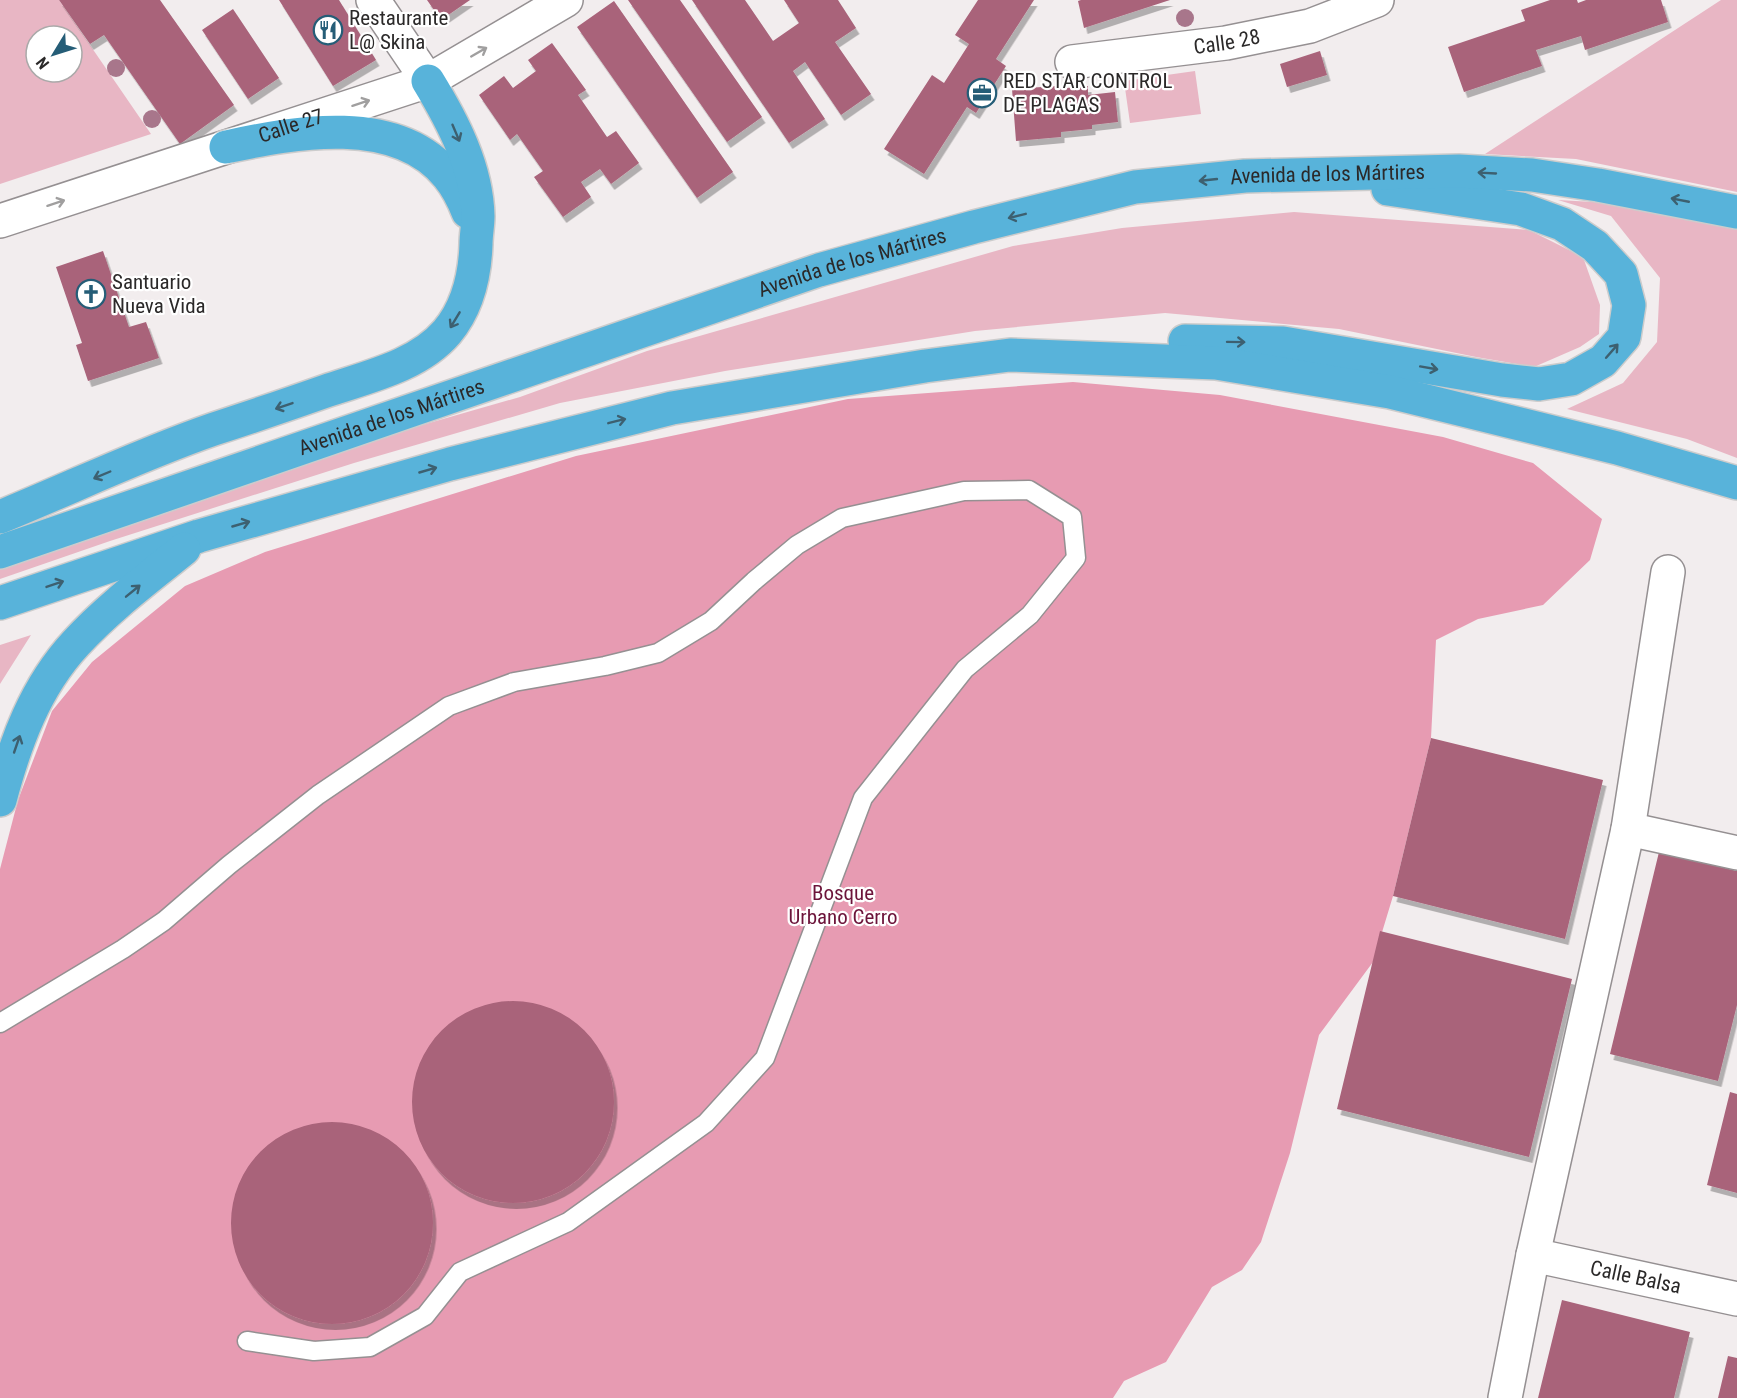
<svg xmlns="http://www.w3.org/2000/svg" width="1737" height="1398" font-family="'Roboto Condensed',sans-serif">
<defs>
<filter id="shadow"><feDropShadow dx="3.5" dy="6" stdDeviation="0" flood-color="#0004"/></filter>
</defs>
<rect width="100%" height="100%" fill="#f2edee"/>
<path fill="#e8b6c4" fill-rule="evenodd" d="M0,0h59l92,134 -151,50zM36,36h36v36h-36z
M1721,0h16v192l-161,-33 -91,-5z
M1195,71l6,43 -71,9 -6,-42z
M1558,200l53,3 126,26v229l-50,-19 -120,-30 56,-26 34,-41 3,-64 -49,-62z
M1294,212l235,18 54,27 17,48 -1,29 -19,13 -46,20 -58,-10 -137,-28 -174,-16 -190,18 -250,40 -165,32 -206,60 -244,78 -110,38v-13l356,-122 164,-47 127,-46 366,-105 109,-18z
M31,635l-31,49v-39z"/>
<path fill="#e79bb2" d="M1073,382l147,13 223,42 90,26 69,56 -12,41 -47,45 -65,14 -42,21 -5,98 -38,158 -20,66 -54,73 -29,118 -29,89 -19,28 -30,17 -46,75 -42,19 -11,17h-1113v-529l18,-69 34,-89 40,-49 93,-76 80,-34 311,-96 272,-57z"/>
<path fill="#a9637a" filter="url(#shadow)" d="M59,0h101l74,105 -54,39 -76,-109 -14,9z
M279,0h60l37,60 -43,26z
M427,0h43l-29,20z
M628,0h52l82,117 -35,25z
M692,0h53l28,41 26,-18 -15,-23h54l18,28 -21,14 36,52 -30,21 -36,-53 -12,9 32,48 -36,24z
M978,0h56l-38,59 10,7 -30,47 -9,-6 -43,67 -40,-25 48,-74 12,8 25,-39 -14,-9z
M1081,0h89l-86,28 -6,-27z
M1550,0h27l1,3 8,-3h75l7,22 -83,28 -4,-14 -45,14 6,16 -78,26 -16,-45 77,-26 -4,-11z
M614,1l119,171 -36,26 -120,-171z
M233,9l46,69 -31,21 -46,-69z
M552,43l34,47 -8,5 29,42 9,-6 23,32 -28,21 -11,-15 -19,13 10,15 -28,20 -29,-40 9,-6 -26,-37 -7,6 -31,-45 25,-19 9,12 23,-17 -8,-11z
M1320,51l7,24 -40,12 -7,-23z
M1057,86l-1,3 32,-3v9l27,-3 3,30 -26,3v4l-31,3v5l-45,4 -4,-52z
M103,251l26,76 17,-5 13,36 -71,23 -12,-36 6,-2 -26,-76z
M1431,738l172,42 -38,159 -172,-43z
M1659,852l78,19v134l-19,76 -108,-27z
M1380,931l192,48 -43,178 -192,-48z
M412 1102a101 101 0 1 1 202 0a101 101 0 1 1-202 0Z
M1730,1092l7,2v99l-30,-8z
M231 1223a101 101 0 1 1 202 0a101 101 0 1 1-202 0Z
M1562,1300l128,32 -16,66h-136z
M1728,1356l9,2v40h-19z"/>
<g fill="none" stroke-linecap="round" stroke-linejoin="round">
<g stroke="#959092" stroke-width="21">
<path id="service" d="M0,1023l123,-74 41,-28 65,-56 89,-70 131,-89 65,-24 91,-16 53,-13 53,-32 43,-40 43,-36 45,-27 122,-27 65,-1 43,27 4,41 -46,57 -65,54 -102,129 -98,260 -59,65 -138,99 -108,50 -35,44 -55,31 -56,4 -67,-10"/>
</g>
<g stroke="#959092" stroke-width="36">
<g id="minor">
<path d="M373,0l55,81"/>
<path id="s1" d="M1072,62l154,-19 84,-17 67,-26"/>
<path id="s2" d="M0,221l428,-140 138,-81"/>
<path d="M1628,829l109,24"/>
<path id="s3" d="M1533,1255l204,44"/>
<path d="M1505,1398l28,-143 95,-426 40,-257"/>
</g>
</g>
<g stroke="#ccc" stroke-width="36">
<g id="trunk">
<path d="M226,147c69,-15 171,-34 222,29 9,11 15,23 20,36"/>
<path d="M1185,341l98,2 219,37 37,4 32,-5 32,-18 21,-24 5,-32 -8,-31 -26,-28 -33,-22 -41,-15 -133,-20"/>
<path d="M0,517c71,-29 141,-63 214,-88 37,-12 75,-25 112,-38 41,-14 92,-25 121,-59 21,-25 28,-57 29,-88 0,-9 2,-19 2,-28 -1,-48 -25,-94 -50,-135"/>
<path id="s4" d="M0,552l819,-282 155,-43 161,-40 110,-11 214,-5 73,4 66,10 139,27"/>
<path d="M0,603l199,-67 251,-72 222,-56 253,-42 85,-11 206,8 174,29 227,56 120,35"/>
<path d="M0,800c15,-57 35,-113 76,-157 32,-35 71,-64 108,-94"/>
</g>
</g>
<use href="#service" stroke="#fff" stroke-width="18"/>
<use href="#minor" stroke="#fff" stroke-width="33"/>
<use href="#trunk" stroke="#58b3da" stroke-width="33"/>
</g>
<g fill="#a8768b">
<circle cx="1185" cy="18" r="9"/>
<circle cx="116" cy="68" r="9"/>
<circle cx="152" cy="119" r="9"/>
</g>
<defs><path id="oneway-shaft" d="M-6 0H5M1.5-3L5.5 0L1.5 3" fill="none" stroke-width="1.6" stroke-linecap="round" stroke-linejoin="round" transform="scale(1.5)"/></defs>
<g stroke="#a09f9f">
<use href="#oneway-shaft" transform="translate(479 52) rotate(-30)"/>
<use href="#oneway-shaft" transform="translate(361 103) rotate(-18)"/>
<use href="#oneway-shaft" transform="translate(56 203) rotate(-18)"/>
</g>
<g stroke="#3d6070">
<use href="#oneway-shaft" transform="translate(456 133) rotate(67)"/>
<use href="#oneway-shaft" transform="translate(1487 173) rotate(-177)"/>
<use href="#oneway-shaft" transform="translate(1208 180) rotate(174)"/>
<use href="#oneway-shaft" transform="translate(1680 200) rotate(-169)"/>
<use href="#oneway-shaft" transform="translate(1017 216) rotate(166)"/>
<use href="#oneway-shaft" transform="translate(455 320) rotate(121)"/>
<use href="#oneway-shaft" transform="translate(1236 342) rotate(1)"/>
<use href="#oneway-shaft" transform="translate(1612 351) rotate(-49)"/>
<use href="#oneway-shaft" transform="translate(1429 368) rotate(10)"/>
<use href="#oneway-shaft" transform="translate(284 406) rotate(161)"/>
<use href="#oneway-shaft" transform="translate(617 421) rotate(-14)"/>
<use href="#oneway-shaft" transform="translate(428 470) rotate(-16)"/>
<use href="#oneway-shaft" transform="translate(102 475) rotate(157)"/>
<use href="#oneway-shaft" transform="translate(241 524) rotate(-16)"/>
<use href="#oneway-shaft" transform="translate(55 584) rotate(-19)"/>
<use href="#oneway-shaft" transform="translate(133 591) rotate(-39)"/>
<use href="#oneway-shaft" transform="translate(17 744) rotate(-71)"/>
</g>
<defs>
<g id="restaurant-ring" transform="scale(1.5)"><circle r="9.5" fill="#fff" stroke="#255d77" stroke-width="1.5"/><path d="M-5-6h1v4h1v-4h1v4h1v-4h1v5L-1.5 .5V6h-2V.5L-5-1ZM5-6V6H3V1.5H1.5Q1.5-4 5-6Z" fill="#255d77"/></g>
<g id="office-ring" transform="scale(1.5)"><circle r="9.5" fill="#fff" stroke="#255d77" stroke-width="1.5"/><path d="M-6-3h4V-5.5h4V-3h4V5H-6ZM-1-4.5V-3h2v-1.5ZM-6 0V1H6V0Z" fill="#255d77"/></g>
<g id="church-ring" transform="scale(1.5)"><circle r="9.5" fill="#fff" stroke="#255d77" stroke-width="1.5"/><path d="M-1.2-6h2.4v3.5h3.3v2.4h-3.3V6h-2.4V-.1h-3.3v-2.4h3.3Z" fill="#255d77"/></g>
</defs>
<g fill-rule="evenodd">
<use href="#restaurant-ring" x="328" y="30"/>
<use href="#office-ring" x="982" y="93"/>
<use href="#church-ring" x="91" y="294"/>
</g>
<g text-anchor="middle" dominant-baseline="central" stroke-width="4.5" stroke-linejoin="round" paint-order="stroke">
<g font-size="21" fill="#2b2929" stroke="#fff" text-anchor="start">
<text x="349" y="18">Restaurante<tspan x="349" dy="24">L@ Skina</tspan></text>
<text x="1003" y="81">RED STAR CONTROL<tspan x="1003" dy="24">DE PLAGAS</tspan></text>
<text x="112" y="282">Santuario<tspan x="112" dy="24">Nueva Vida</tspan></text>
</g>
<g font-size="21" fill="#2b2929" stroke="#fff">
<text stroke="none"><textPath href="#s1" startOffset="156">Calle 28</textPath></text>
<text stroke="none"><textPath href="#s2" startOffset="306">Calle 27</textPath></text>
<text stroke="none"><textPath href="#s4" startOffset="1386">Avenida de los Mártires</textPath></text>
<text stroke="none"><textPath href="#s4" startOffset="900">Avenida de los Mártires</textPath></text>
<text stroke="none"><textPath href="#s4" startOffset="414">Avenida de los Mártires</textPath></text>
<text stroke="none"><textPath href="#s3" startOffset="105">Calle Balsa</textPath></text>
</g>
<g font-size="21" fill="#6c143a" stroke="#fff">
<text x="843" y="893">Bosque<tspan x="843" dy="24">Urbano Cerro</tspan></text>
</g>
</g>
<g transform="translate(54 54) rotate(232)"><circle r="28" fill="#ffffff" stroke="#aaa9a9" stroke-width="1.5"/>
<path d="M0-4.5L10 22L0 15L-10 22Z" fill="#255d77"/>
<text y="-9" font-size="16" font-weight="bold" text-anchor="middle" fill="#2b2929">N</text>
</g>
</svg>
